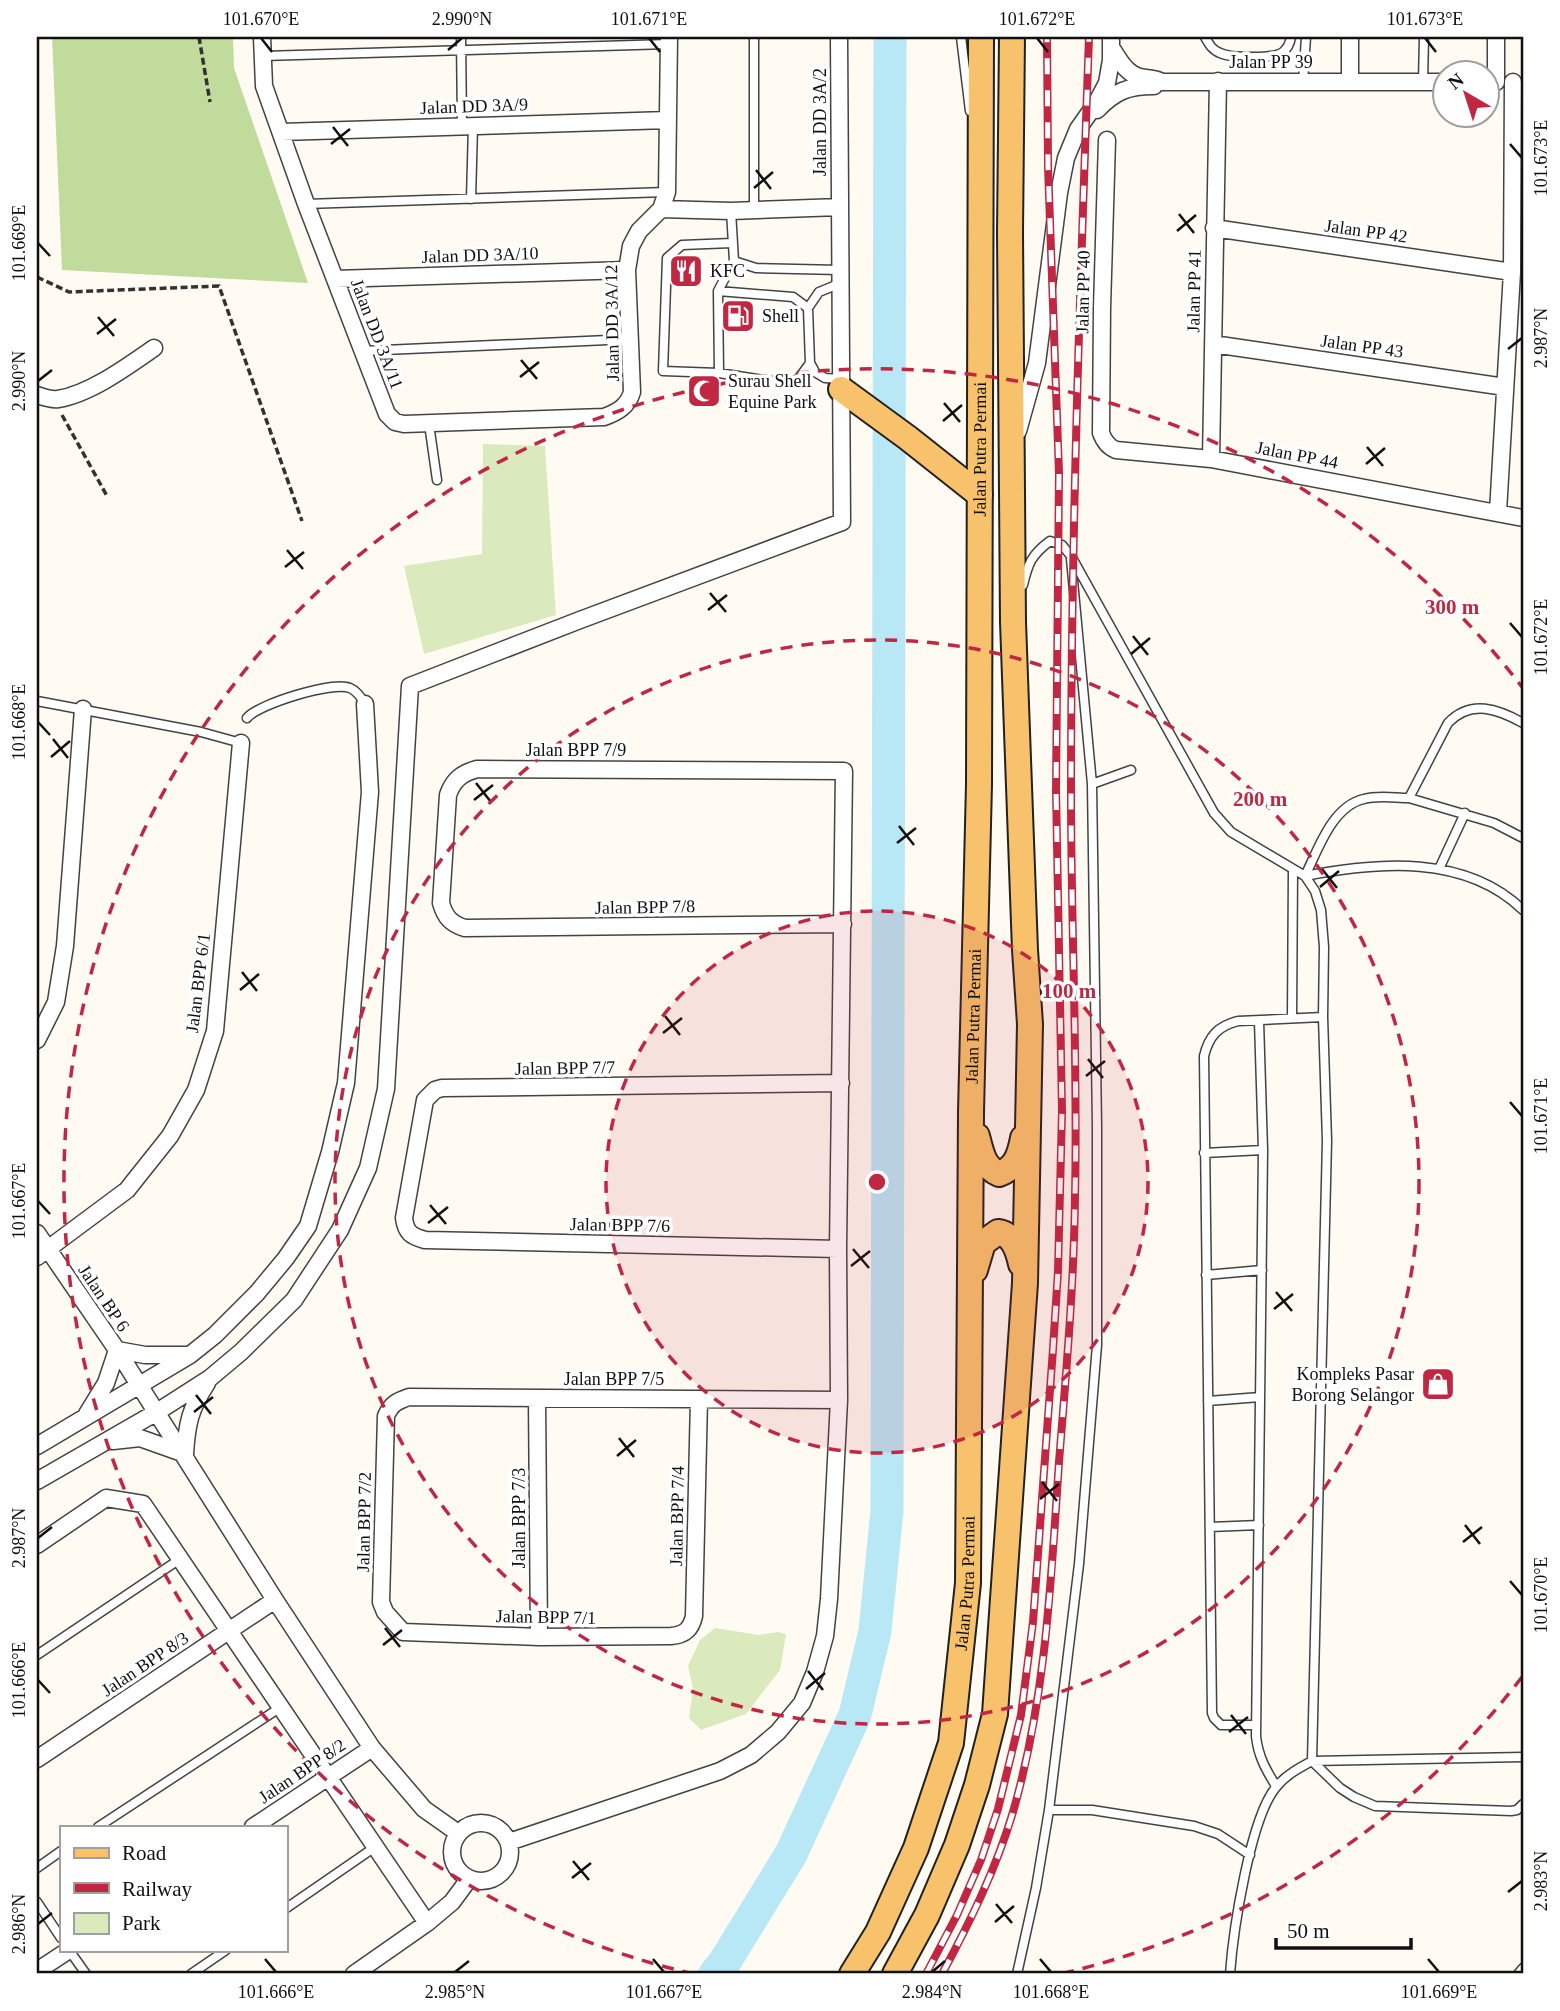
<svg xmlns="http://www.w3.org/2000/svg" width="1560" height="2011" font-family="'Times New Roman',serif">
<rect width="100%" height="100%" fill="#fffbf3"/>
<path fill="#daeabc" d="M483,444l62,2 11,169 -132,39 -20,-88 78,-12z
M715,1628l44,7 19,-3 8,2 -6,36 -34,44 -45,16 -12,-12 4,-29 -5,-23 12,-26z"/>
<path fill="#c0db9b" d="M52,37h181l1,31 74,215 -246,-13z"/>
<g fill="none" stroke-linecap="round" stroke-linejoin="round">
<path stroke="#b8e7f6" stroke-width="33" d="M715,1974l9,-11 67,-109 64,-139 20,-84 12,-120 3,-1474"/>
<g stroke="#434343" stroke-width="11">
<path id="service" d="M461,37l1,89
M961,37l9,74
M1205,37c4,7 7,13 15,16 11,5 54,6 63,-1 5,-4 7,-9 8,-15
M263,56l406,-12
M1303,82l3,-45
M1423,82l1,-45
M471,199l2,-73
M306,204l360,-12
M754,210v-173
M732,243l-50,2 -15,13 -4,113 56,2 71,11 9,-6 11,-15
M734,261l22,7 84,2
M841,283l-22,9 -11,16 2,55 5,9 10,6 16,1
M718,291l75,6 15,11
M362,351l268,-12
M719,373l-1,-82 16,-30 -3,-50
M429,424l8,56
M1023,585c5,-21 8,-30 27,-44l12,4 9,11 143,257 17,19 74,44 10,15 6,19 3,37 -1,70 4,124 -15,620c-13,7 -26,14 -35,25 -27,30 -44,147 -47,188
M37,701l164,31 40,11
M247,718c11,-14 86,-37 103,-30 7,3 11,9 15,16
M1092,784l39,-14
M1409,798l85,25 29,15
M1439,869l26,-56
M1305,876c13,-26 27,-70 59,-77 14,-4 31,-1 45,-1l39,-75c23,-24 50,-14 75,0
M1305,876c73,-14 160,-22 218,34
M1292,1018l1,-149
M1259,1021l4,129 -7,586c2,20 10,34 20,50
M1204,1153l59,-3
M1206,1275l56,-5
M1208,1401l52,-4
M1210,1527l49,-2
M37,1655l143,-96
M1256,1725h-35l-7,-7 -2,-5 -8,-657c5,-20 14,-30 34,-35l85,-4
M1523,1757l-211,4 28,27 14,9 21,9 136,5 6,-1 6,-6
M1049,1810h43l102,16 24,8 32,21
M98,1827l183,-120
M37,1868l24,-17
M37,1902l24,36
M285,1909l90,-62
M69,1950l17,24
M191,1974l35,-24
M1017,1974l19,-86 13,-78 30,-246 18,-219v-218l-5,-343 -21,-225
M1518,1974l5,-6"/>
</g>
<g stroke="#434343" stroke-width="19">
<path id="minor" d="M262,37l2,49 42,118 81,210 8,8 9,2 200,-7c14,-5 24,-11 28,-25l-5,-122 4,-24 8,-15 22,-22 6,-17 2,-155
M1496,37v45
M1111,47c7,11 15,27 29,30 8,2 14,0 22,5h282
M1350,82v-45
M1097,110c18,-19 31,-24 57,-24
M281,132l387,-12
M1107,140l-5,168 -1,125c3,8 7,14 15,17l95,9 312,59
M661,209l70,2 109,-4
M1214,228l298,44
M335,279l292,-9
M1213,344l292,43
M37,395c6,2 14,5 21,4 32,-5 70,-33 96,-51
M1018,431l19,-68 22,-170 7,-35 12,-29 19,-27 10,-19 4,-23v-23
M1211,459l7,-378
M1498,512l14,-240 1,-190
M37,1040l19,-38 9,-56 18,-237
M37,1233l80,117 158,250 97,148 52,61 34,24
M838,1249l-413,-9c-14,-4 -19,-7 -21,-22l21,-118 10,-10 7,-2 399,-5
M37,1257l90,-67 43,-54 26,-46 19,-59 26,-288
M117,1350l28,5h42
M537,1398l2,239
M699,1399l-5,217c-3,13 -9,19 -23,20l-132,1 -136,-5 -18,-20 -4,-10 5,-186c5,-12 11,-15 23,-19l430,3
M87,1414l19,-31 11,-33
M113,1441l27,-3 45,16
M37,1446l153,-91 25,-20 42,-42 29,-35 22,-32 22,-74 16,-69 24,-291 -5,-88
M185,1454c2,-31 5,-45 22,-71
M37,1481l120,-69 53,-34 31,-26 53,-52 46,-70 28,-62 18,-79 24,-403 170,-66 262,-98 -3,-485
M37,1545l69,-47 37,6 284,419
M37,1759l238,-159
M452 1852a29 29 0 1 1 58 0a29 29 0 1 1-58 0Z
M253,1827l119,-79
M509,1842l211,-71 31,-16 27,-23 24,-29 13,-31 10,-36 4,-37 10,-199 -1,-151 6,-478 -367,-2c-15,4 -24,11 -29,26l-7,108c4,14 10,21 24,25l378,-4
M37,1971l32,-21
M354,1974l73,-51 25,-21 17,-23"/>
</g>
<g stroke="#212121" stroke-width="28">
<g id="primary">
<path d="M841,389l67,49 72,57"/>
<path d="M977,1136c4,15 6,31 22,38 17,-6 21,-20 24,-36"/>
<path d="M975,1270l8,-27 15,-11c15,2 20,18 23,32"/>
<path id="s1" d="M852,1974l26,-42 38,-84 35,-105 17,-160 3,-471 8,-328 2,-747"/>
<path d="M895,1974l32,-59 30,-70 20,-60 18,-71 30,-431 5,-259 -5,-74 -12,-328 -3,-390 2,-195"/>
</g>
</g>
<path stroke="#323232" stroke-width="3.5" stroke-dasharray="7 3.5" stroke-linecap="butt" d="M199,37l11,65
M37,277l32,15 150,-6 83,235
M62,415l45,81"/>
<use href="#service" stroke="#fff" stroke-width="8"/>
<use href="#minor" stroke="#fff" stroke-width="16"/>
<use href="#primary" stroke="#f7c26b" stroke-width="24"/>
<g stroke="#c12743" stroke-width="8">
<path id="rail" d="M926,1974l31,-59 24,-55 17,-51 23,-94 12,-93 20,-273 5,-78 4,-160 -6,-321 3,-317 -11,-307 -1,-129
M942,1974c28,-52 54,-105 71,-162 33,-114 38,-232 46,-350 7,-88 15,-177 16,-265 3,-134 -4,-269 -4,-403 0,-253 9,-505 18,-757"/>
</g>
<use href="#rail" stroke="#fff" stroke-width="5" stroke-dasharray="16" stroke-linecap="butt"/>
</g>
<path fill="none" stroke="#101010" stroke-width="2.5" d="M261,38l11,14M649,38l11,14M1037,38l11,14M1425,38l11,14M448,50l14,-12M333,127l15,19M331,144l19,-15M1510,144l12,14M756,170l15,19M754,188l19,-16M1179,214l15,19M1177,231l19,-16M38,243l12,13M98,317l16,19M97,334l19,-15M1508,349l14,-11M521,360l16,19M520,377l19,-15M38,381l14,-11M944,403l16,19M943,421l19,-16M1367,447l16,19M1366,464l19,-16M287,550l16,19M285,567l19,-15M710,593l16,19M708,610l19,-15M1510,623l12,14M1133,636l15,19M1131,654l19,-16M38,722l12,13M53,739l15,19M51,757l19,-16M476,783l15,19M474,800l19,-15M899,826l15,19M897,843l19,-15M1322,869l15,19M1320,887l19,-16M242,972l15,19M240,990l19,-16M665,1016l15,19M663,1033l19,-15M1088,1059l15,19M1086,1076l19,-15M1510,1102l12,14M38,1201l12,13M430,1205l16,19M428,1223l20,-16M853,1249l16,19M851,1266l19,-15M1276,1292l16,19M1274,1309l19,-15M196,1395l15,19M194,1412l19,-15M619,1438l15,19M617,1456l19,-16M1042,1482l15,19M1040,1499l19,-15M1465,1525l15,19M38,1538l14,-11M1463,1542l19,-15M1510,1581l12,14M385,1628l15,19M383,1645l19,-15M808,1671l15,19M38,1680l12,13M806,1689l19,-16M1231,1715l15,19M1229,1732l19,-15M573,1861l16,19M572,1878l19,-15M1508,1892l14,-11M996,1904l16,19M995,1922l19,-16M38,1924l14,-11M265,1959l11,13M653,1959l11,13M1040,1959l11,13M1428,1959l11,13M455,1972l14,-11M932,1972l13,-11"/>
<circle cx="877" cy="1182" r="271" fill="#c12743" fill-opacity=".12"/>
<g fill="none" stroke="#c12743" stroke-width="3.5" stroke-dasharray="12 9">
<circle cx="877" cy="1182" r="271"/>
<circle cx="877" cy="1182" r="542"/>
<path d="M1522 1677A813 813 0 0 1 1060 1974M694 1974A813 813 0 1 1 1522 687"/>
</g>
<defs>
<g id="restaurant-square" transform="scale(1.75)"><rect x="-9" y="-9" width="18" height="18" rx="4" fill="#c12743" stroke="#fff"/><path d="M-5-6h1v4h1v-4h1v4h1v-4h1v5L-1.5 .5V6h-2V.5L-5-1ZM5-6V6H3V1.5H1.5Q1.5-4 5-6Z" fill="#fff"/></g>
<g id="fuel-square" transform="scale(1.75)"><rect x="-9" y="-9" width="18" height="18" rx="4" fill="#c12743" stroke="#fff"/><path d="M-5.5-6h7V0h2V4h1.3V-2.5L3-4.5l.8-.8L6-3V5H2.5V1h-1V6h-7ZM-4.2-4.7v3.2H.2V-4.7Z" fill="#fff"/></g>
<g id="mosque-square" transform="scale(1.75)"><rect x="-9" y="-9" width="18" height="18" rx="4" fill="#c12743" stroke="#fff"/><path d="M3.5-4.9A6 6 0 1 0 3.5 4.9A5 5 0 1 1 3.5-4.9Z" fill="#fff"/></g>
<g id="shop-square" transform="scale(1.75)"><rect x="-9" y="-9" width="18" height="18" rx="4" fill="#c12743" stroke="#fff"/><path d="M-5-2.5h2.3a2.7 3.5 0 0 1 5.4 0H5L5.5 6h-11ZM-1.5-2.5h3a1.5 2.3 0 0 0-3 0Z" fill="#fff"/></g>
</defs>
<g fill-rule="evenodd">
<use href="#restaurant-square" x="686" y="271"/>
<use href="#fuel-square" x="738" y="316"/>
<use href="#mosque-square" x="704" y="391"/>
<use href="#shop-square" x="1438" y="1384"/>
</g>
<g text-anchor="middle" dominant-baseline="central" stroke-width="7" stroke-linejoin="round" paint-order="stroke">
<g font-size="18" fill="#101010" stroke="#fff">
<text x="1271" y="62">Jalan PP 39</text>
<text transform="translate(474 106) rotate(-2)">Jalan DD 3A/9</text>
<text transform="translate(820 122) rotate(-90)">Jalan DD 3A/2</text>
<text transform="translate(1366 231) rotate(8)">Jalan PP 42</text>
<text transform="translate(480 255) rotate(-2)">Jalan DD 3A/10</text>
<text transform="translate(1194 291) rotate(-89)">Jalan PP 41</text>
<text transform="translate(1083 292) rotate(-89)">Jalan PP 40</text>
<text transform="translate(612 323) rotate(-91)">Jalan DD 3A/12</text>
<text transform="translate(377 334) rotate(69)">Jalan DD 3A/11</text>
<text transform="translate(1362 346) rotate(8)">Jalan PP 43</text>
<text stroke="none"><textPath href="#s1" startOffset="1547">Jalan Putra Permai</textPath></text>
<text transform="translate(1297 455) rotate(11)">Jalan PP 44</text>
<text x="576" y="750">Jalan BPP 7/9</text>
<text transform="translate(645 907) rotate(-1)">Jalan BPP 7/8</text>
<text transform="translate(198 983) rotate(-83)">Jalan BPP 6/1</text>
<text stroke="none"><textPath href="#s1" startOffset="980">Jalan Putra Permai</textPath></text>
<text transform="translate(565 1068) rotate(-1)">Jalan BPP 7/7</text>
<text transform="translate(620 1225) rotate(1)">Jalan BPP 7/6</text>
<text transform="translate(104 1298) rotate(56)">Jalan BP 6</text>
<text x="614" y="1379">Jalan BPP 7/5</text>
<text transform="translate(677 1516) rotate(-89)">Jalan BPP 7/4</text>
<text transform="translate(519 1518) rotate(-90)">Jalan BPP 7/3</text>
<text transform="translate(364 1522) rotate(-89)">Jalan BPP 7/2</text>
<text stroke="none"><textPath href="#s1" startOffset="413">Jalan Putra Permai</textPath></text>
<text transform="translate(546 1617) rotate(1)">Jalan BPP 7/1</text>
<text transform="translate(145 1664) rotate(-34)">Jalan BPP 8/3</text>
<text transform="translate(302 1771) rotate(-34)">Jalan BPP 8/2</text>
</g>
<g font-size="18" fill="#101010" stroke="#fff" text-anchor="start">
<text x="710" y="271">KFC</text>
<text x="762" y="316">Shell</text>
<text x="728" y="381">Surau Shell<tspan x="728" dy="21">Equine Park</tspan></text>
<text x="1414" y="1374" text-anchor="end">Kompleks Pasar<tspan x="1414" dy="21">Borong Selangor</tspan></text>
</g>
</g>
<circle cx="877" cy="1182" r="10" fill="#c12743" stroke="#fff" stroke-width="3.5"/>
<g font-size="21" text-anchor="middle" font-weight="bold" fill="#c12743" stroke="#fff" stroke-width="7" stroke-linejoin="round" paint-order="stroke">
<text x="1452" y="614">300 m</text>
<text x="1260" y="806">200 m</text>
<text x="1069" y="998">100 m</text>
</g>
<rect width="1560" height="2011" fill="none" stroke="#ffffff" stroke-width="77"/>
<rect x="60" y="1826" width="228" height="126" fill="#ffffff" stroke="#9f9f9f" stroke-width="2"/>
<rect x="74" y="1848" width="35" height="10" fill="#f7c26b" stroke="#9f9f9f" stroke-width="2"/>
<text x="122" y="1860" font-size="21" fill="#101010">Road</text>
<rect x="74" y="1883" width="35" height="10" fill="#c12743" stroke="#9f9f9f" stroke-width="2"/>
<text x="122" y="1896" font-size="21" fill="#101010">Railway</text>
<rect x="74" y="1913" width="35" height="21" fill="#daeabc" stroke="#9f9f9f" stroke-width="2"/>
<text x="122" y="1930" font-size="21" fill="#101010">Park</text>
<g transform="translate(1466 94) rotate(321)"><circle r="33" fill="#ffffff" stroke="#9f9f9f" stroke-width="2"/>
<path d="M0-5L12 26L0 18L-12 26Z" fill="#c12743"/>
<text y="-10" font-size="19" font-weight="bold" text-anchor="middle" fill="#101010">N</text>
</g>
<path d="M1276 1938v10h135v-10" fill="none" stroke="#101010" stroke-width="3.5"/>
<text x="1287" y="1938" font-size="21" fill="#101010" stroke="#ffffff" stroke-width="5" paint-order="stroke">50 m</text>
<rect x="38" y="38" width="1484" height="1934" fill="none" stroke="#101010" stroke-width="2.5"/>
<g font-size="18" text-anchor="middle" fill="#101010">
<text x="261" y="25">101.670°E</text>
<text x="462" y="25">2.990°N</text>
<text x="649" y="25">101.671°E</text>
<text x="1037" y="25">101.672°E</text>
<text x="1425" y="25">101.673°E</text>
<text transform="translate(1541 158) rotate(-90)" y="6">101.673°E</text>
<text transform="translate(19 243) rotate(-90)" y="6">101.669°E</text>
<text transform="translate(1541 338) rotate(-90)" y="6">2.987°N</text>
<text transform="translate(19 381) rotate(-90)" y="6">2.990°N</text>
<text transform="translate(1541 637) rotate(-90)" y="6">101.672°E</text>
<text transform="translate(19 722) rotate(-90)" y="6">101.668°E</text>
<text transform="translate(1541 1116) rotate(-90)" y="6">101.671°E</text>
<text transform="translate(19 1201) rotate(-90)" y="6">101.667°E</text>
<text transform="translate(19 1538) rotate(-90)" y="6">2.987°N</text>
<text transform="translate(1541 1595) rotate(-90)" y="6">101.670°E</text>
<text transform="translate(19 1680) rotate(-90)" y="6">101.666°E</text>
<text transform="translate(1541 1881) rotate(-90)" y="6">2.983°N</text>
<text transform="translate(19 1924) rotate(-90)" y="6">2.986°N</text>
<text x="276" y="1998">101.666°E</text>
<text x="455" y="1998">2.985°N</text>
<text x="664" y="1998">101.667°E</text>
<text x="932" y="1998">2.984°N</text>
<text x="1051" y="1998">101.668°E</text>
<text x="1439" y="1998">101.669°E</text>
</g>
</svg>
